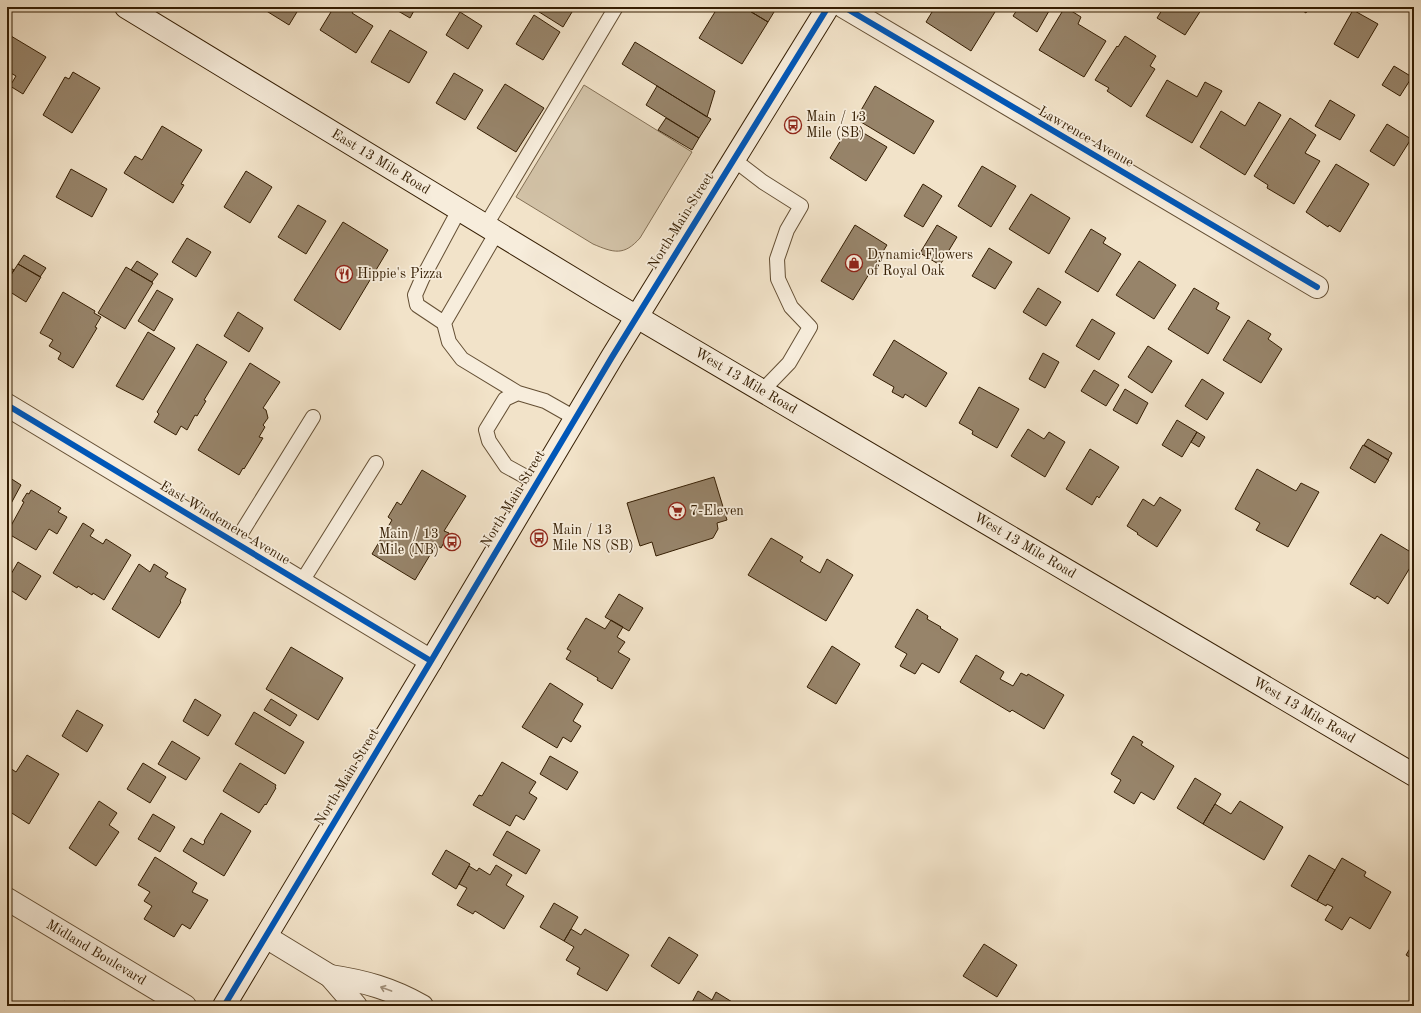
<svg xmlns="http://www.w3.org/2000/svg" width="1421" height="1013" font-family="'Old Standard TT',serif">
<rect width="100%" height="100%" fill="#f2e3c9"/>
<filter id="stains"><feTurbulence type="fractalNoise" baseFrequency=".005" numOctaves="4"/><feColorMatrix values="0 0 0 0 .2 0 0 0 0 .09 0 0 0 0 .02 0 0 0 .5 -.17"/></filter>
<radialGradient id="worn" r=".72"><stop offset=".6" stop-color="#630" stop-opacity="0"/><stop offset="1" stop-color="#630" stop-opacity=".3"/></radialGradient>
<path fill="#d2c2a7" stroke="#847055" d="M584,85l108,67 -52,86c-16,18 -26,15 -47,6l-77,-47z"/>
<path fill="#97846a" stroke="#351e03" d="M260,7h40l-11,18z
M334,7h22l-4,6 21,13 -17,27 -36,-23z
M394,7h22l-6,11 -17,-10z
M538,7h37l-12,20 -27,-17z
M718,7h25l25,15 -26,42 -43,-26z
M743,7h34l-9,15z
M935,7h63l-27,44 -45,-29z
M1019,7h23l7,4 -12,21 -24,-16z
M1065,7l16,10 -3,7 28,17 -22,36 -45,-27z
M1164,7h39l-18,28 -28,-17z
M1297,7h12l-3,6z
M1353,10l25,14 -20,34 -24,-14z
M460,12l22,14 -14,23 -22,-14z
M534,15l26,17 -17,28 -27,-16z
M390,30l37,22 -18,31 -38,-21z
M11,36l35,21 -23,37 -13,-8 6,-10 -9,-5v-28z
M1125,36l31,20 -6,10 5,3 -24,38 -24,-16 2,-3 -14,-8 22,-34 1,1z
M635,42l80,49 -8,26 -85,-53z
M1394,66l18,11 -12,19 -18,-11z
M73,72l27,16 -28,45 -29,-18 22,-38 4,2z
M454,73l29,17 -18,30 -29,-17z
M1167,80l30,17 8,-15 17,9 -30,52 -46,-27z
M505,84l39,24 -28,44 -39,-24z
M657,86l54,33 -12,19 -53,-33z
M875,86l59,35 -20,33 -58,-35z
M1330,100l25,15 -15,25 -25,-14z
M1259,102l22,13 -36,60 -45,-28 21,-36 24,15z
M666,118l33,20 -7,12 -34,-20z
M1290,118l26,17 -11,18 15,8 -26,43 -27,-16 1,-3 -14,-9z
M1387,124l24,15 -17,27 -24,-15z
M850,125l37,22 -21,34 -36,-23z
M162,126l40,24 -21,34 3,1 -11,18 -49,-30 11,-17 7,4z
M1336,164l33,20 -29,48 -11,-7 -1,2 -22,-15z
M982,166l34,20 -25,41 -33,-21z
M71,169l36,20 -15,28 -36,-20z
M246,171l26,16 -22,36 -26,-16z
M923,184l19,12 -19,31 -19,-11z
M1031,194l39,24 -21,36 -40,-25z
M298,205l28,16 -20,33 -28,-17z
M343,222l45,28 -48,80 -46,-30z
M855,225l32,20 -34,55 -32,-19z
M937,225l20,12 -17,28 -20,-12z
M1091,229l15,9 -3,5 18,11 -23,38 -33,-20z
M187,238l24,14 -15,25 -24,-15z
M989,248l23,14 -17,27 -23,-13z
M7,253l4,2 -4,7z
M24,255l22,13 -6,9 -22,-13z
M137,261l21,13 -6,8 -21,-12z
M1139,261l37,24 -22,34 -38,-24z
M18,264l23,13 -15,25 -19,-12v-9z
M7,266l7,4 -7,11z
M126,267l27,16 -28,46 -27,-16z
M1038,288l23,14 -15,24 -23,-14z
M1194,288l25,15 -3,6 14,8 -22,37 -40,-25z
M157,290l16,9 -19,32 -16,-10z
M63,292l32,19 -1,2 7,4 -6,10 2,1 -24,40 -15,-9 3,-6 -12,-7 4,-6 -13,-7z
M238,312l25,16 -14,24 -25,-16z
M1092,319l23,14 -16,27 -23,-14z
M1248,320l23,14 -3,5 14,10 -21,34 -38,-23z
M148,332l27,16 -32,52 -27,-14z
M894,340l53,33 -21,34 -21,-13 -2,4 -11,-6 2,-5 -21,-12z
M197,344l30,18 -23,38 2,1 -9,15 -2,-1 -8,15 -6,-4 -5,9 -22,-13 5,-8 -2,-2z
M1148,346l24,15 -20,32 -24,-16z
M1043,353l16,9 -14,26 -16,-9z
M250,363l30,19 -17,26 3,2 2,8 -5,7 2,2 -6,10 4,1 -19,31 -1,-1 -4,7 -41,-25z
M1094,370l25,15 -13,21 -25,-15z
M1202,379l22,14 -17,27 -22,-14z
M979,387l40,22 -22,39 -25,-14 1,-3 -14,-8z
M1125,389l23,14 -11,21 -24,-14z
M1177,420l20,12 -15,25 -20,-12z
M1028,429l16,10 5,-7 16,10 -20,35 -34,-21z
M1197,432l8,5 -6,10 -8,-5z
M1368,439l24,14 -4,7 -24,-15z
M1363,445l26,15 -14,23 -25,-15z
M1090,449l29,18 -20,31 -2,-2 -5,9 -26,-16z
M1257,469l39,22 5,-8 18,9 -31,55 -32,-17 4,-7 -25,-14z
M422,470l44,26 -22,35 5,2 -8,15 -5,-3 -21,35 -43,-26 20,-34 -4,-3 9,-15 4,3z
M7,476l14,9 -14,26z
M714,477l13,43 -10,3 1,6 -5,9 -57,18 -4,-14 -12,4 -13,-43z
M31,490l30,18 -3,4 9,5 -10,17 -8,-5 -13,21 -29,-17 17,-31 -2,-1 5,-8 2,1z
M1160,497l21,13 -24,37 -20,-13 1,-1 -11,-7 16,-27 11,7z
M83,523l11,7 -4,6 13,8 3,-5 25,16 -27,45 -11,-7 -1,2 -14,-9 -1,2 -24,-15z
M1381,534l33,20v7l-26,43 -11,-8 -2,3 -25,-15z
M771,538l32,19 -3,4 20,12 7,-14 26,16 -27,46 -78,-46z
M18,562l23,14 -15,24 -19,-12v-7z
M139,564l11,8 4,-8 14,9 -3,4 21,12 -6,12 1,1 -22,36 -47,-29z
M619,594l24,14 -14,23 -24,-14z
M917,609l11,7 -1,3 14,8 -1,1 18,11 -19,34 -17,-10 -7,11 -15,-8 7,-12 -12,-7z
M586,618l19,11 6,-9 12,7 -6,10 8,5 -7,10 12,7 -18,30 -15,-9 1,-2 -32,-19 5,-8 -4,-2z
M832,646l28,18 -24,40 -29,-17z
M291,647l52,31 -25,42 -52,-31z
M976,655l28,17 -4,7 13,7 8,-13 6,3 1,-2 36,21 -20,34 -32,-19 -2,2 -50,-30z
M550,683l33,21 -10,17 8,5 -10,16 -8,-5 -6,11 -35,-21z
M195,699l26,16 -13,21 -25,-15z
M271,699l26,16 -7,11 -26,-16z
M77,710l26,15 -16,27 -25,-16z
M254,712l50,30 -19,32 -50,-30z
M1133,736l10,6 -2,3 33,21 -20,34 -13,-8 -7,12 -20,-12 7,-12 -10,-6z
M172,741l28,17 -14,22 -28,-16z
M27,755l32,19 -30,50 -22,-14v-44l9,6z
M550,756l28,16 -11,18 -27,-16z
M502,762l34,20 -7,11 8,5 -13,22 -8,-5 -6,11 -37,-21 6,-10 3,1z
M143,763l23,14 -16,26 -23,-14z
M240,763l36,22 -1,2 1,1 -10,17 -1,-1 -6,9 -36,-22z
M1195,778l26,16 -18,30 -26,-16z
M99,801l18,12 -8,12 10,7 -23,34 -27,-18z
M1240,801l43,26 -19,33 -61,-36 12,-20 16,10z
M221,813l30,18 -27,45 -41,-25 8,-13 12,7 2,-3 -1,-1z
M153,814l22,13 -15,25 -22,-13z
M507,831l33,19 -14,24 -33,-19z
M446,850l24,14 -14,25 -24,-15z
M1309,855l26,15 -18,31 -26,-15z
M155,857l42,26 -5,9 16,8 -18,29 -8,-5 -8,13 -30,-18 8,-13 -8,-5 6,-9 -12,-7z
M1342,858l24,14 -2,4 27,16 -21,37 -20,-12 -8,13 -17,-10 8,-13 -6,-3 -1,2 -9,-5z
M496,865l16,10 -6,10 18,11 -20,33 -29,-18 -2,3 -16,-9 10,-17 -8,-4 10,-18 8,5 2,-3 11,7z
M554,903l24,14 -14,24 -24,-14z
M571,929l10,6 4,-6 44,26 -22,36 -30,-17 3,-6 -14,-8 8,-13 -10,-6z
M669,937l29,18 -19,29 -28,-18z
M1414,942v18l-8,-5z
M984,944l33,21 -20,32 -34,-21z
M698,991l14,9 4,-8 21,13 -1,1h-46z
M64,1001l7,5h-10z"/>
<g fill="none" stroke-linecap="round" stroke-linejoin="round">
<g stroke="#644f34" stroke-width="16">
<path id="lane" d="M733,159l30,23 38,24 -14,24 -10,29 1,20 13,28 19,20 -21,36 -27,28
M486,225l130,-218
M497,232l-53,91 5,19 13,17 56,34
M444,323l-27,-18 -2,-10 7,-16 37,-69
M537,483l-31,-17 -17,-25 -3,-11 19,-31 13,-6 27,8 30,17
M235,543l78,-126
M301,583l75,-120"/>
</g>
<g stroke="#644f34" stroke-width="24">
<g id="street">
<path d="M844,7l473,280"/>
<path d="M7,405l424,256"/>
<path id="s1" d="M7,899l178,107"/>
<path d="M266,937l64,39 26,30"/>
<path d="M330,976c34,5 62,13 92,30"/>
</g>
</g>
<g stroke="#351e03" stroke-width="24">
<g id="secondary">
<path id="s2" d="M126,7l472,287 816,481"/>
<path d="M224,1006l207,-345 181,-304 216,-350"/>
</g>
</g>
<use href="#lane" stroke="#f7eddc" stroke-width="14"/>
<use href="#street" stroke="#f7eddc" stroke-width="22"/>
<use href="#secondary" stroke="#f7eddc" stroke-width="22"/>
<g stroke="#f7eddc" stroke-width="8">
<path id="cycleway" d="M844,7l473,280
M7,405l424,256
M224,1006l207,-345 181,-304 216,-350"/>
</g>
<use href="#cycleway" stroke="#0057b8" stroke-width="6"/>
</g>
<defs><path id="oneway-shaft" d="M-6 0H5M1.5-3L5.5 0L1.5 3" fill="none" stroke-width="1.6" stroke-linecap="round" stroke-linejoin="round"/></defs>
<use stroke="#a0907a" href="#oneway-shaft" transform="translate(386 989) rotate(-160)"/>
<defs>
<g id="bus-ring" transform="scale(0.9)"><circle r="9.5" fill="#f7eddc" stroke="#8f2418" stroke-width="1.5"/><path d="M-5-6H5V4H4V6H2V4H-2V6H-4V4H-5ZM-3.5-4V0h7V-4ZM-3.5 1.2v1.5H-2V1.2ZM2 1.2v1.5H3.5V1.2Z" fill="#8f2418"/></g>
<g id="shop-ring" transform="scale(0.9)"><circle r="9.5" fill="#f7eddc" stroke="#8f2418" stroke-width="1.5"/><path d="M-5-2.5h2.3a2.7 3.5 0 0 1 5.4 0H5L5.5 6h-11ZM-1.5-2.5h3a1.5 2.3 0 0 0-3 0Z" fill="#8f2418"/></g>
<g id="restaurant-ring" transform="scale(0.9)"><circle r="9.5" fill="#f7eddc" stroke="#8f2418" stroke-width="1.5"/><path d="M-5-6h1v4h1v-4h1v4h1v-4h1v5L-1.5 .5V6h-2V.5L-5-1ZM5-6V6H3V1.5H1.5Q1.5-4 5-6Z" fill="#8f2418"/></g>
<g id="supermarket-ring" transform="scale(0.9)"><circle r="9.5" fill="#f7eddc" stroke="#8f2418" stroke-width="1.5"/><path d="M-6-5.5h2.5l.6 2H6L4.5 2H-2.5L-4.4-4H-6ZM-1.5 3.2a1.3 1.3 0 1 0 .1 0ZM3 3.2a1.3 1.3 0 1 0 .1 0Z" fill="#8f2418"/></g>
</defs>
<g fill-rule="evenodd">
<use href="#bus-ring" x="793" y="125"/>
<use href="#shop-ring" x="854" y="263"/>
<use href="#restaurant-ring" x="344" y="274"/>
<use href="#supermarket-ring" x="677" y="511"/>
<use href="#bus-ring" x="539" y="538"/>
<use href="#bus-ring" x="452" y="542"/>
</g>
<g text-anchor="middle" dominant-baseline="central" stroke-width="3.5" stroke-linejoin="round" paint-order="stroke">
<g font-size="14" fill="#351e03" stroke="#f7eddc" text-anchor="start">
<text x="806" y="117">Main / 13<tspan x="806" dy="16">Mile (SB)</tspan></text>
<text x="867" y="255">Dynamic Flowers<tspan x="867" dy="16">of Royal Oak</tspan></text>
<text x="357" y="274">Hippie's Pizza</text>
<text x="690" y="511">7-Eleven</text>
<text x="552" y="530">Main / 13<tspan x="552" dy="16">Mile NS (SB)</tspan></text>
<text x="439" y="534" text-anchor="end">Main / 13<tspan x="439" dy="16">Mile (NB)</tspan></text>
</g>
<g font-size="14" fill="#351e03" stroke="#f7eddc">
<text transform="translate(1086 137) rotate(30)">Lawrence Avenue</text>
<text stroke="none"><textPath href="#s2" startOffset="298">East 13 Mile Road</textPath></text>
<text transform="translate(681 221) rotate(-58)">North Main Street</text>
<text stroke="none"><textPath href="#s2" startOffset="724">West 13 Mile Road</textPath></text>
<text transform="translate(513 499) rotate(-59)">North Main Street</text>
<text transform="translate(225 523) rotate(31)">East Windemere Avenue</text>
<text stroke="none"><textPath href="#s2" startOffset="1048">West 13 Mile Road</textPath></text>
<text stroke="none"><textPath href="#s2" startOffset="1372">West 13 Mile Road</textPath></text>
<text transform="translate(347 777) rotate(-59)">North Main Street</text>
<text stroke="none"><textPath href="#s1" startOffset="104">Midland Boulevard</textPath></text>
</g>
</g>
<rect width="1421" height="1013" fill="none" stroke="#f2e3c9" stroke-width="24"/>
<rect x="8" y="8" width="1405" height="997" fill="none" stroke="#351e03" stroke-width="2"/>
<rect x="12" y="12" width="1397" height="989" fill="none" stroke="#351e03"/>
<rect width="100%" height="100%" filter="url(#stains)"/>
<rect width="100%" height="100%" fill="url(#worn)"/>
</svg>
